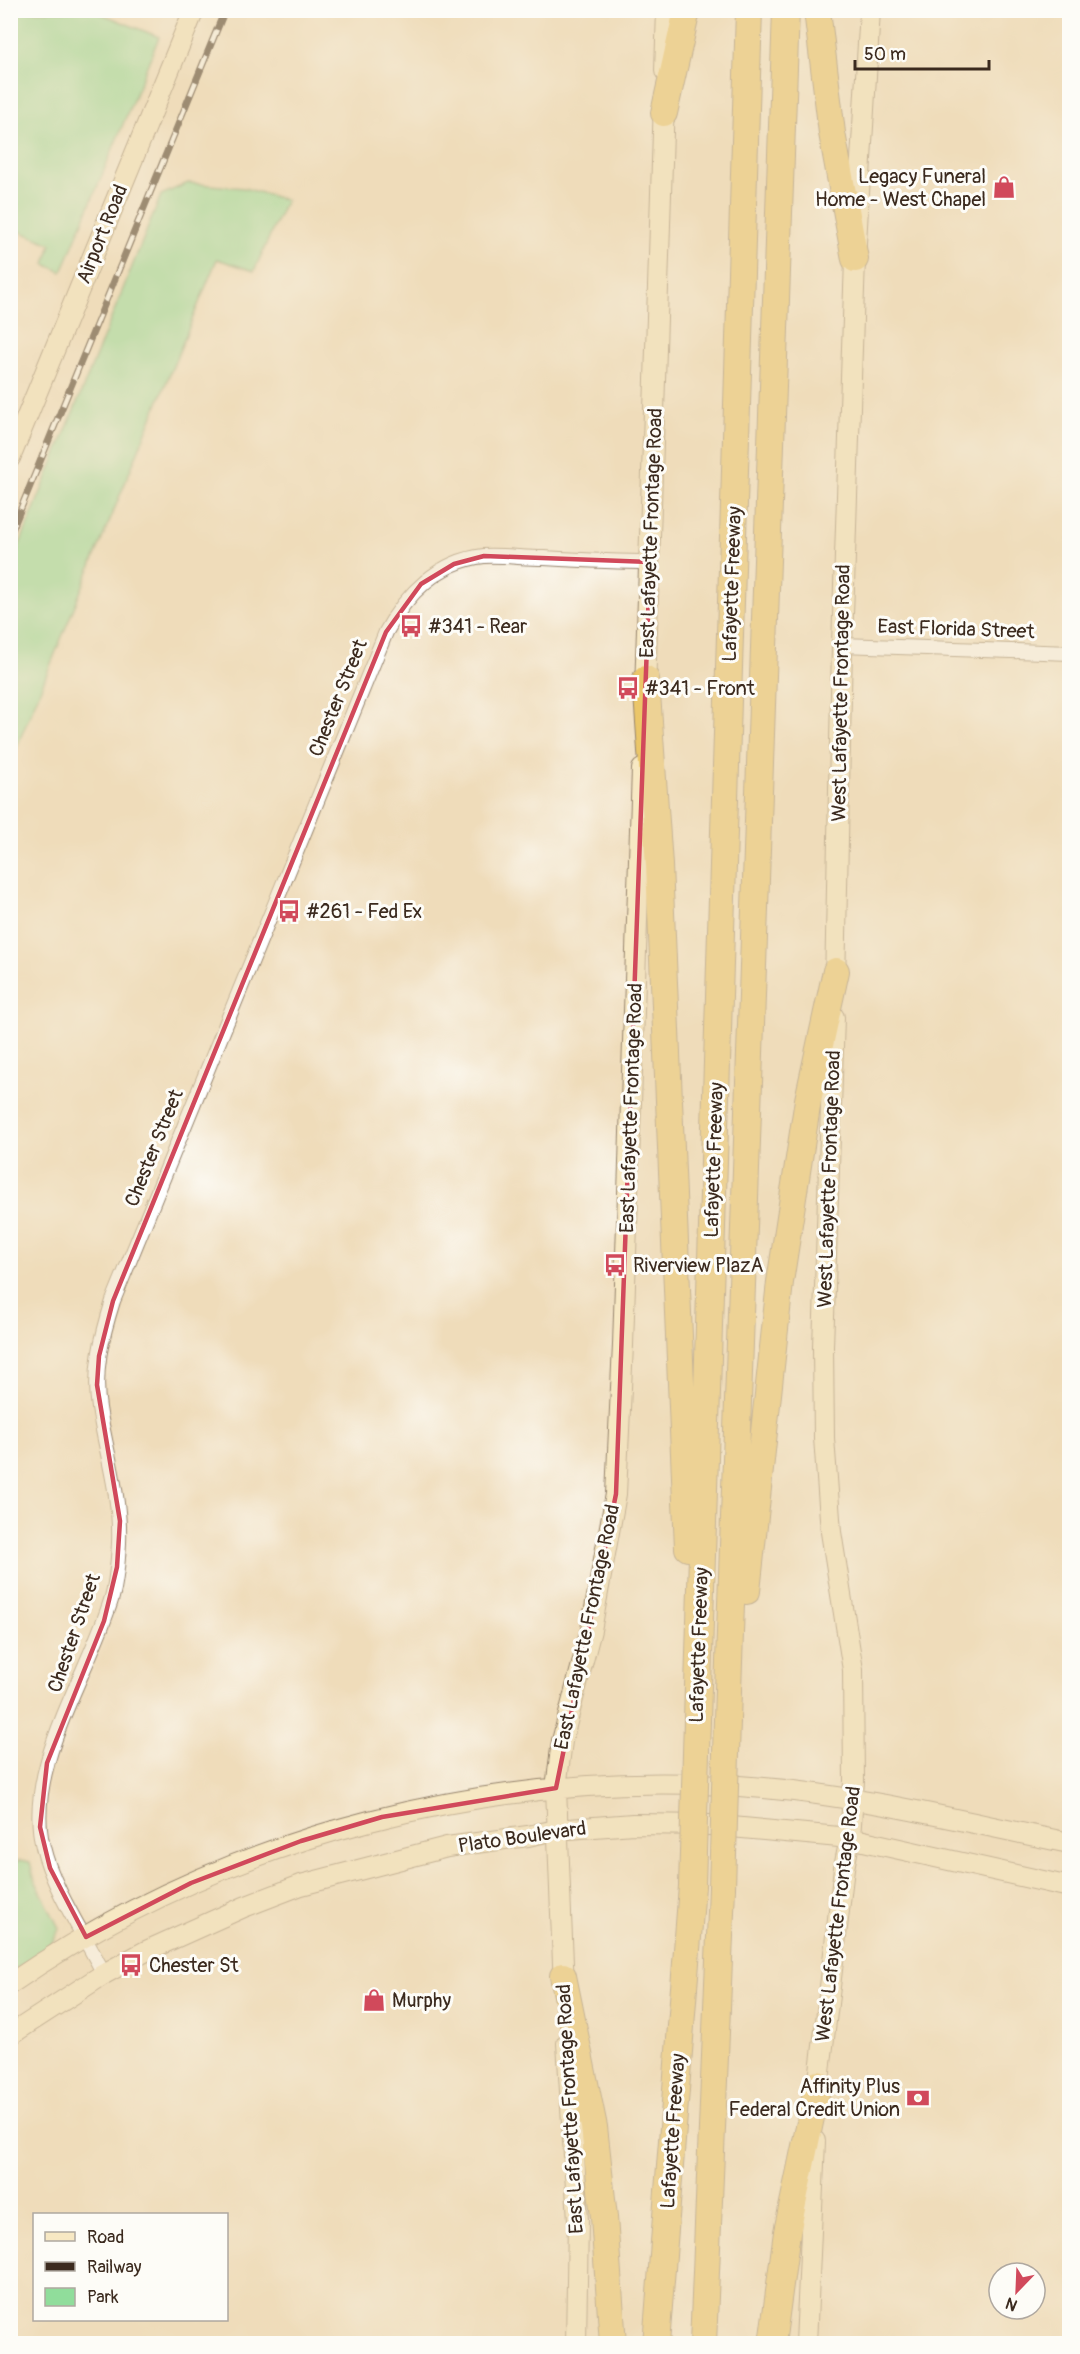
<svg xmlns="http://www.w3.org/2000/svg" width="1080" height="2354" font-family="Pangolin,sans-serif">
<rect width="100%" height="100%" fill="#fdfcf7"/>
<filter id="ink" filterUnits="userSpaceOnUse"><feTurbulence type="fractalNoise" baseFrequency=".0167" numOctaves="2"/><feDisplacementMap in="SourceGraphic" scale="12" xChannelSelector="R" yChannelSelector="G"/><feConvolveMatrix kernelMatrix="1 2 1 2 8 2 1 2 1" color-interpolation-filters="sRGB"/></filter>
<filter id="wash" filterUnits="userSpaceOnUse"><feTurbulence type="fractalNoise" baseFrequency=".008" numOctaves="4" result="noise"/><feDisplacementMap in="SourceGraphic" scale="24" xChannelSelector="R" yChannelSelector="G"/><feGaussianBlur stdDeviation="1.35" result="paint"/><feColorMatrix in="noise" values="0 0 0 0 0 0 0 0 0 0 0 0 0 0 0 0 0 1.4 0 .05"/><feComposite in="paint" operator="in"/></filter>
<g filter="url(#wash)">
<rect width="100%" height="100%" fill="#efdcba"/>
<path fill="#90dd9b" stroke="#66845c" stroke-width="1.5" d="M10,11h85l64,26 -97,235 -17,-8 6,-20 -40,-16z
M188,183l56,5 42,12 -32,71 -37,-12 -206,502v-195l150,-371z
M20,1860l10,2 4,16 25,50c-6,23 -30,32 -48,44v-108z"/>
</g>
<g filter="url(#ink)">
<g fill="none" stroke-linecap="round" stroke-linejoin="round">
<g stroke="#95836c" stroke-width="16">
<path id="street" d="M842,645l228,8
M104,1974c-19,-38 -52,-87 -61,-127 -20,-79 47,-175 69,-250 5,-18 6,-36 7,-54 2,-46 -13,-90 -20,-135 -6,-37 3,-72 14,-107l273,-669c20,-38 53,-71 98,-76 20,-1 40,2 60,2 35,2 71,4 106,4"/>
</g>
<g stroke="#95836c" stroke-width="22">
<path id="secondary" d="M665,71l2,-61
M10,458l184,-448
M645,691l19,-591
M835,985l7,-340 13,-386 15,-249
M10,1984c218,-151 492,-219 754,-196 104,9 204,35 306,55
M564,1989l-8,-201 6,-47 29,-111 25,-136 7,-149 19,-576
M10,2035l94,-61 42,-23 98,-44 57,-22 146,-38 81,-11 28,-6 77,-6 77,1 140,13 220,49
M567,2043l11,177 -2,124
M817,2097l27,-229 6,-30 4,-57 -1,-111 -22,-138 -7,-94 -1,-91 11,-330
M806,2344l9,-203"/>
</g>
<g stroke="#95836c" stroke-width="28">
<path id="highway" d="M817,10l15,123 23,126
M664,113l23,-103
M646,679l13,186 29,683
M747,1591l33,-309 28,-182 28,-129
M697,1720l52,-1710
M727,1720l59,-1710
M563,1976l31,151 10,90 9,127
M656,2344l36,-458
M703,2344l19,-456
M772,2344l15,-112 31,-148"/>
</g>
<use href="#street" stroke="#fff" stroke-width="14"/>
<use href="#secondary" stroke="#f7e8c3" stroke-width="20"/>
<use href="#highway" stroke="#ebc669" stroke-width="26"/>
<g stroke="#3b2a1e" stroke-width="7">
<path id="rail" d="M10,535l215,-525"/>
</g>
<use href="#rail" stroke="#fdfcf7" stroke-width="4.5" stroke-dasharray="14" stroke-linecap="butt"/>
<g stroke="#95836c" stroke-width="28" stroke-linecap="butt">
<path id="highway-bridge" d="M692,1886l5,-166
M722,1888l5,-168"/>
</g>
<use href="#highway-bridge" stroke="#ebc669" stroke-width="26"/>
</g>
</g>
<path d="M0 0H1080V2354H0ZM484,556l166,6 -34,932 -60,294 -174,29 -81,24 -110,42 -105,54 -36,-69 -10,-41 7,-64 57,-142 13,-54 3,-46 -23,-136 2,-29 14,-55 273,-669 35,-48 33,-20z" fill="#efdcba" fill-opacity=".55" fill-rule="evenodd"/>
<path fill="none" stroke="#d1495b" stroke-width="4.5" stroke-linejoin="round" d="M484,556l166,6 -34,932 -60,294 -174,29 -81,24 -110,42 -105,54 -36,-69 -10,-41 7,-64 57,-142 13,-54 3,-46 -23,-136 2,-29 14,-55 273,-669 35,-48 33,-20z"/>
<defs>
<g id="shop-bare" transform="scale(1.8)"><path d="M-5-2.5h2.3a2.7 3.5 0 0 1 5.4 0H5L5.5 6h-11ZM-1.5-2.5h3a1.5 2.3 0 0 0-3 0Z" fill="#d1495b" stroke="#fdfcf7" stroke-width="2.5" paint-order="stroke"/></g>
<g id="bus-bare" transform="scale(1.8)"><path d="M-5-6H5V4H4V6H2V4H-2V6H-4V4H-5ZM-3.5-4V0h7V-4ZM-3.5 1.2v1.5H-2V1.2ZM2 1.2v1.5H3.5V1.2Z" fill="#d1495b" stroke="#fdfcf7" stroke-width="2.5" paint-order="stroke"/></g>
<g id="bank-bare" transform="scale(1.8)"><path d="M-6-4H6V4H-6ZM0-2.3a2.3 2.3 0 1 0 0 4.6a2.3 2.3 0 1 0 0-4.6Z" fill="#d1495b" stroke="#fdfcf7" stroke-width="2.5" paint-order="stroke"/></g>
</defs>
<g fill-rule="evenodd">
<use href="#shop-bare" x="1004" y="187"/>
<use href="#bus-bare" x="411" y="626"/>
<use href="#bus-bare" x="628" y="688"/>
<use href="#bus-bare" x="289" y="911"/>
<use href="#bus-bare" x="615" y="1265"/>
<use href="#bus-bare" x="131" y="1965"/>
<use href="#shop-bare" x="374" y="2000"/>
<use href="#bank-bare" x="918" y="2098"/>
</g>
<g text-anchor="middle" dominant-baseline="central" stroke-width="6" stroke-linejoin="round" paint-order="stroke">
<g font-size="20" fill="#3b2a1e" stroke="#fdfcf7" text-anchor="start">
<text x="986" y="176" text-anchor="end">Legacy Funeral<tspan x="986" dy="23">Home - West Chapel</tspan></text>
<text x="429" y="626">#341 - Rear</text>
<text x="646" y="688">#341 - Front</text>
<text x="307" y="911">#261 - Fed Ex</text>
<text x="633" y="1265">Riverview PlazA</text>
<text x="149" y="1965">Chester St</text>
<text x="392" y="2000">Murphy</text>
<text x="900" y="2086" text-anchor="end">Affinity Plus<tspan x="900" dy="23">Federal Credit Union</tspan></text>
</g>
<g font-size="20" fill="#3b2a1e" stroke="#fdfcf7">
<text transform="translate(102 234) rotate(-68)">Airport Road</text>
<text transform="translate(651 533) rotate(-88)">East Lafayette Frontage Road</text>
<text transform="translate(732 584) rotate(-88)">Lafayette Freeway</text>
<text transform="translate(956 629) rotate(2)">East Florida Street</text>
<text transform="translate(841 693) rotate(-89)">West Lafayette Frontage Road</text>
<text transform="translate(338 698) rotate(-68)">Chester Street</text>
<text transform="translate(631 1108) rotate(-88)">East Lafayette Frontage Road</text>
<text transform="translate(154 1148) rotate(-68)">Chester Street</text>
<text transform="translate(714 1160) rotate(-88)">Lafayette Freeway</text>
<text transform="translate(829 1179) rotate(-88)">West Lafayette Frontage Road</text>
<text transform="translate(587 1627) rotate(-78)">East Lafayette Frontage Road</text>
<text transform="translate(74 1633) rotate(-71)">Chester Street</text>
<text transform="translate(699 1645) rotate(-88)">Lafayette Freeway</text>
<text transform="translate(522 1837) rotate(-8)">Plato Boulevard</text>
<text transform="translate(838 1914) rotate(-83)">West Lafayette Frontage Road</text>
<text transform="translate(570 2109) rotate(-93)">East Lafayette Frontage Road</text>
<text transform="translate(673 2131) rotate(-86)">Lafayette Freeway</text>
</g>
</g>
<rect width="1080" height="2354" fill="none" stroke="#fdfcf7" stroke-width="36"/>
<rect x="33" y="2213" width="195" height="108" fill="#fdfcf7" stroke="#afa8a0" stroke-width="1.5"/>
<rect x="45" y="2232" width="30" height="9" fill="#f7e8c3" stroke="#afa8a0" stroke-width="1.5"/>
<text x="87" y="2243" font-size="18" fill="#3b2a1e">Road</text>
<rect x="45" y="2262" width="30" height="9" fill="#3b2a1e" stroke="#afa8a0" stroke-width="1.5"/>
<text x="87" y="2273" font-size="18" fill="#3b2a1e">Railway</text>
<rect x="45" y="2288" width="30" height="18" fill="#90dd9b" stroke="#afa8a0" stroke-width="1.5"/>
<text x="87" y="2303" font-size="18" fill="#3b2a1e">Park</text>
<g transform="translate(1017 2291) rotate(203)"><circle r="28" fill="#fdfcf7" stroke="#afa8a0" stroke-width="1.5"/>
<path d="M0-4.5L10 22L0 15L-10 22Z" fill="#d1495b"/>
<text y="-9" font-size="16" font-weight="bold" text-anchor="middle" fill="#3b2a1e">N</text>
</g>
<path d="M855 60v9h134v-9" fill="none" stroke="#3b2a1e" stroke-width="3"/>
<text x="864" y="60" font-size="18" fill="#3b2a1e" stroke="#fdfcf7" stroke-width="4.5" paint-order="stroke">50 m</text>
</svg>
